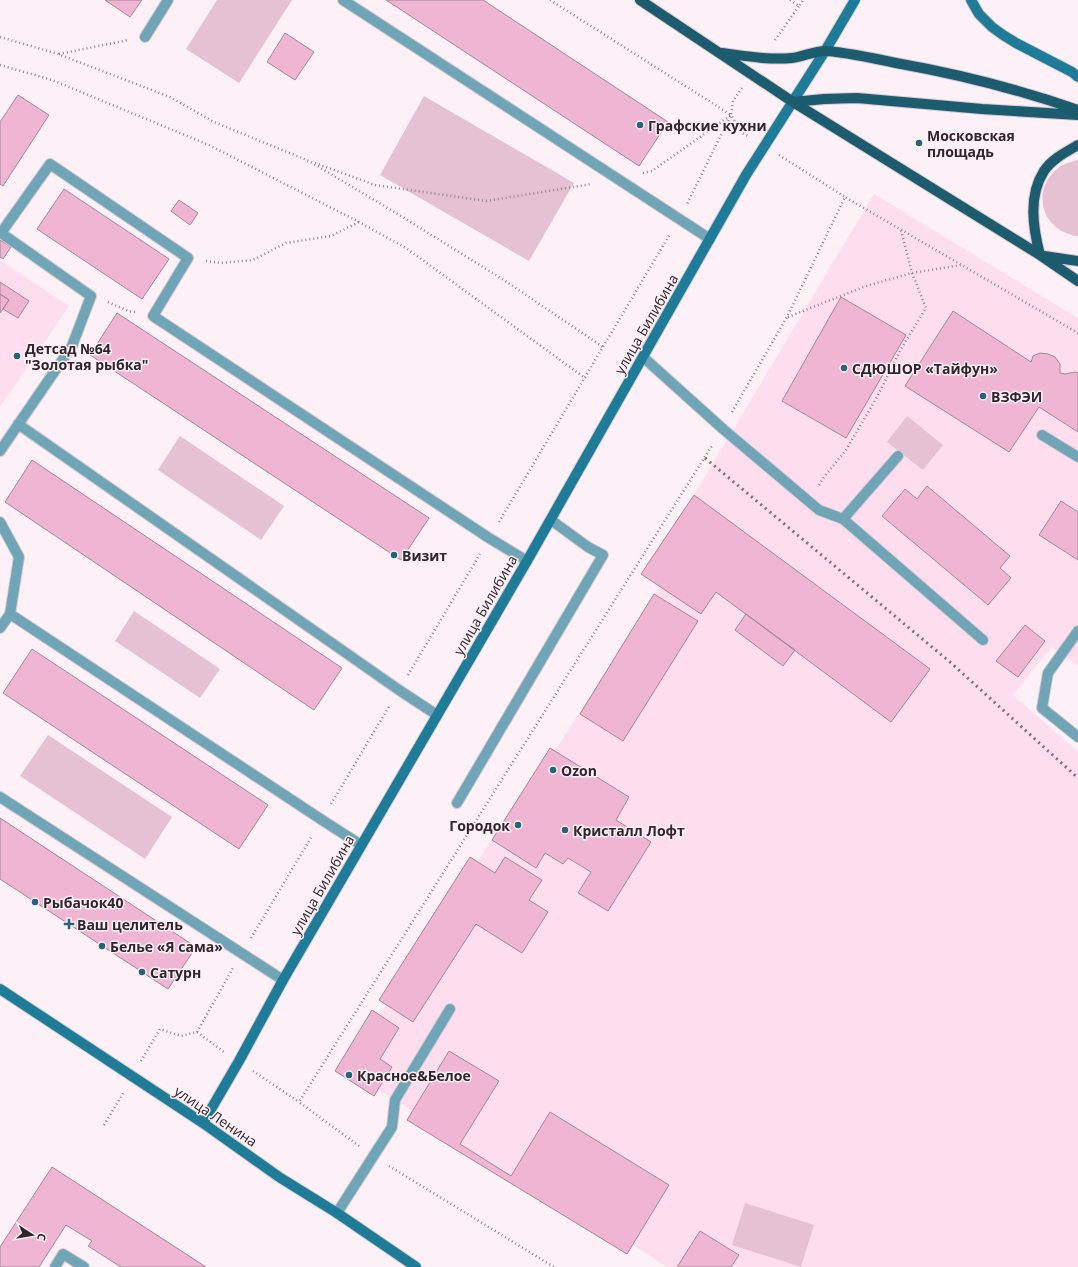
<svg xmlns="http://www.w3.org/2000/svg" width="1078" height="1267" font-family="'Open Sans',sans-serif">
<rect width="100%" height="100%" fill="#fdf0f7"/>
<path fill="#fedeee" d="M874,194l204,124v348l-26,-19 -39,48 65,57v515h-411l-34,-22 -6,9 -220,-134 5,-9 -34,-22 -4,7 -39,-25 37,-61 8,5 6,-10 -7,-5 91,-143 8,4 72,-113 5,3 105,-164 -19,-13 53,-79z
M0,260l69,46 -69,101z"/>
<path fill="#e5c1d3" d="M217,0h75l-53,83 -53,-34z
M424,96l150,87 -45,78 -149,-86z
M1078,160v76h-2c-46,-9 -44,-68 2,-76z
M907,416l36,29 -20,25 -36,-28z
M180,436l104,70 -23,34 -103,-70z
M134,611l86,58 -20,29 -85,-57z
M48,735l124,82 -27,42 -125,-83z
M745,1203l69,22 -13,42 -69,-22z"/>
<path fill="#efb5d3" stroke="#a48796" d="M105,0h37l-12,17z
M386,0h97l185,122 -29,44z
M285,33l29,19 -19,28 -28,-18z
M18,95l31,20 -46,71 -3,-2v-62z
M64,189l105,70 -27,40 -105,-70z
M179,200l19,13 -8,12 -19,-14z
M0,240l11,7 -8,12 -3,-2z
M0,282l29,19 -11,17 -15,-9 6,-9 -9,-6z
M0,294l9,6 -9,13z
M841,297l65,38 -60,103 -64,-37z
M953,311l78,51 2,-6 7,-3 8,1 7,3 5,7v9l5,1 10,-2 3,1v59l-39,-25 -30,45 -104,-66z
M117,313l312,205 -28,42 -311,-205z
M32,460l310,208 -28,42 -309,-208z
M927,486l83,70 -10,12 11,10 -23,27 -106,-89 23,-27 12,10z
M694,495l236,174 -39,53 -175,-130 -15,22 -60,-40z
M1061,501l17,11v48l-39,-25z
M654,594l44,27 -75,120 -43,-27z
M746,614l49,36 -12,16 -48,-36z
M1025,625l20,16 -27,36 -22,-16z
M32,649l236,156 -29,44 -236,-156z
M550,748l79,49 -13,23 35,22 -43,69 -30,-18 13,-21 -23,-14 -5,6 -18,-11 -9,15 -44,-28z
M0,818l196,129 -28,42 -168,-110z
M470,857l25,16 10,-16 37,23 -13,20 19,12 -26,41 -46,-29 -63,98 -34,-22z
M372,1010l27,18 -19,31 12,8 -18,29 -39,-25z
M449,1051l50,30 -39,63 51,32 39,-64 119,73 -42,69 -220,-134z
M52,1167l154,100h-85l-33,-21 4,-5 -26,-16 -27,42h-39v-20z
M700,1231l39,24 -8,12h-54z"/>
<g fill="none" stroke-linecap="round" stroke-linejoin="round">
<g stroke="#d8cbd2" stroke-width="12">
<path id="service" d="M343,0l367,239
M145,37l23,-37
M643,357l80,72 96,81 24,9 140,121
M18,424l381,266 38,25
M1042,435l36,22
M0,451l72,-105 19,-50 -90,-63 49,-69 138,94 -35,58 336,222 38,23
M843,519l55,-63
M0,522l19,35 -9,57
M0,628l10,-14 312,206 39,25
M1078,631l-30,42 -6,35 36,29
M0,797l283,183
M457,803l146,-248 -15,-8 -37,-27
M337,1213l55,-86 3,-27 55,-91
M55,1267l8,-13 21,13"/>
</g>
<g stroke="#d8cbd2" stroke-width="12">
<path id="secondary" d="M971,0l8,14 13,13 11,8 13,8 56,29 6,5
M0,989l203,134 76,54 58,36 79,54
M203,1123l36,-62 44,-81 244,-419 219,-386 79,-124 30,-51"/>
</g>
<g stroke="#d8cbd2" stroke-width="12">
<path id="primary" d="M640,0l153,102 247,153 38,26
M722,53c24,3 45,7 70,5 11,-1 24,-8 35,-7 23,2 46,7 69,12 62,11 122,26 182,47
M793,102l31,-3 33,-1 125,11 96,6
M1040,255c-7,-27 -12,-59 4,-84 8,-12 22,-19 34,-26
M1044,256l34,5"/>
</g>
<path stroke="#91858c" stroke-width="2.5" stroke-dasharray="1 3" stroke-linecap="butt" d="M550,0l181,115 -44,89
M790,0l9,6 4,-6
M0,37l58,17 112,43 44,25 95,39 92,55 106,66 96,65
M775,40l24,-34
M59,54l69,-14
M0,65l52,15 157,65 150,77 47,26 179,130
M742,88l-9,13 -2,14 11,18 8,4
M779,155l66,42
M315,163l60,22 111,16 106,-17
M643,173l9,-2 79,-56
M206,261l15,2 32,-3 33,-17 45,-7 28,-14
M108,302l20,9 7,1
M788,317l78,-31 46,-13 49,-8
M732,412l55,-95 58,-120 233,136
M819,485l5,-8 22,-27 30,-51 25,-50 25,-41 -14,-35 -11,-43
M499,522l171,-288
M408,675l72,-121
M331,804l59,-99
M251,938l61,-102
M197,1032l36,-64
M141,1061l19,-32 21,7 16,-4 27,20
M253,1071l46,31
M104,1125l20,-33
M359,1146l-60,-44 414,-658
M389,1166l165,101"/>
<use href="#service" stroke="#70a4b7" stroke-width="10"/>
<use href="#secondary" stroke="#1e7c98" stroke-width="10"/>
<use href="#primary" stroke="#1d5b6f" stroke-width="10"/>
<path stroke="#7c7177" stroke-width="3" stroke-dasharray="2 4" stroke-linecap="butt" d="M705,458l245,204 128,116"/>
</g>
<g fill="#246479" stroke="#fdf0f7" stroke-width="1.5">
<circle cx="640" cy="125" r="4"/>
<circle cx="919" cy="143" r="4"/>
<circle cx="17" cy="356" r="4"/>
<circle cx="844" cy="368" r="4"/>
<circle cx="983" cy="396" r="4"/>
<circle cx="394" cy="555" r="4"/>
<circle cx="553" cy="770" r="4"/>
<circle cx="518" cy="825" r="4"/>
<circle cx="565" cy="830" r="4"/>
<circle cx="35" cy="902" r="4"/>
<path d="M67 918h4v4h4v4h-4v4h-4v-4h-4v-4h4z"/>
<circle cx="102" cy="946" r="4"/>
<circle cx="142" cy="972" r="4"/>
<circle cx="349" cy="1075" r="4"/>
</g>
<g text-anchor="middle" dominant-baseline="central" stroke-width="3" stroke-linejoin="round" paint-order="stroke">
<g font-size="14" font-weight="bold" fill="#30252b" stroke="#fdf0f7" text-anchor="start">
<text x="648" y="125">Графские кухни</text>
<text x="927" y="135">Московская<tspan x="927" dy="16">площадь</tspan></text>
<text x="25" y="348">Детсад №64<tspan x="25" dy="16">"Золотая рыбка"</tspan></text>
<text x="852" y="368">СДЮШОР «Тайфун»</text>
<text x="991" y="396">ВЗФЭИ</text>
<text x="402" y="555">Визит</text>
<text x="561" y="770">Ozon</text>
<text x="510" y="825" text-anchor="end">Городок</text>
<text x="573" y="830">Кристалл Лофт</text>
<text x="43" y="902">Рыбачок40</text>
<text x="77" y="924">Ваш целитель</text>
<text x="110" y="946">Белье «Я сама»</text>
<text x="150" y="972">Сатурн</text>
<text x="357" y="1075">Красное&amp;Белое</text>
</g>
<g font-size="14" fill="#30252b" stroke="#fdf0f7">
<text transform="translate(646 324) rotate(-60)">улица Билибина</text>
<text transform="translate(485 605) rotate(-60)">улица Билибина</text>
<text transform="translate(322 885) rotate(-60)">улица Билибина</text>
<text transform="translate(216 1116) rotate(34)">улица Ленина</text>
</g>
</g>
<g transform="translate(32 1235) rotate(102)" stroke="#fdf0f7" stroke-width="3" paint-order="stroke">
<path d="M0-3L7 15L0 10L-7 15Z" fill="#30252b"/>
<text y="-6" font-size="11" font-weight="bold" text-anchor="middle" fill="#30252b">С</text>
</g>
</svg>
